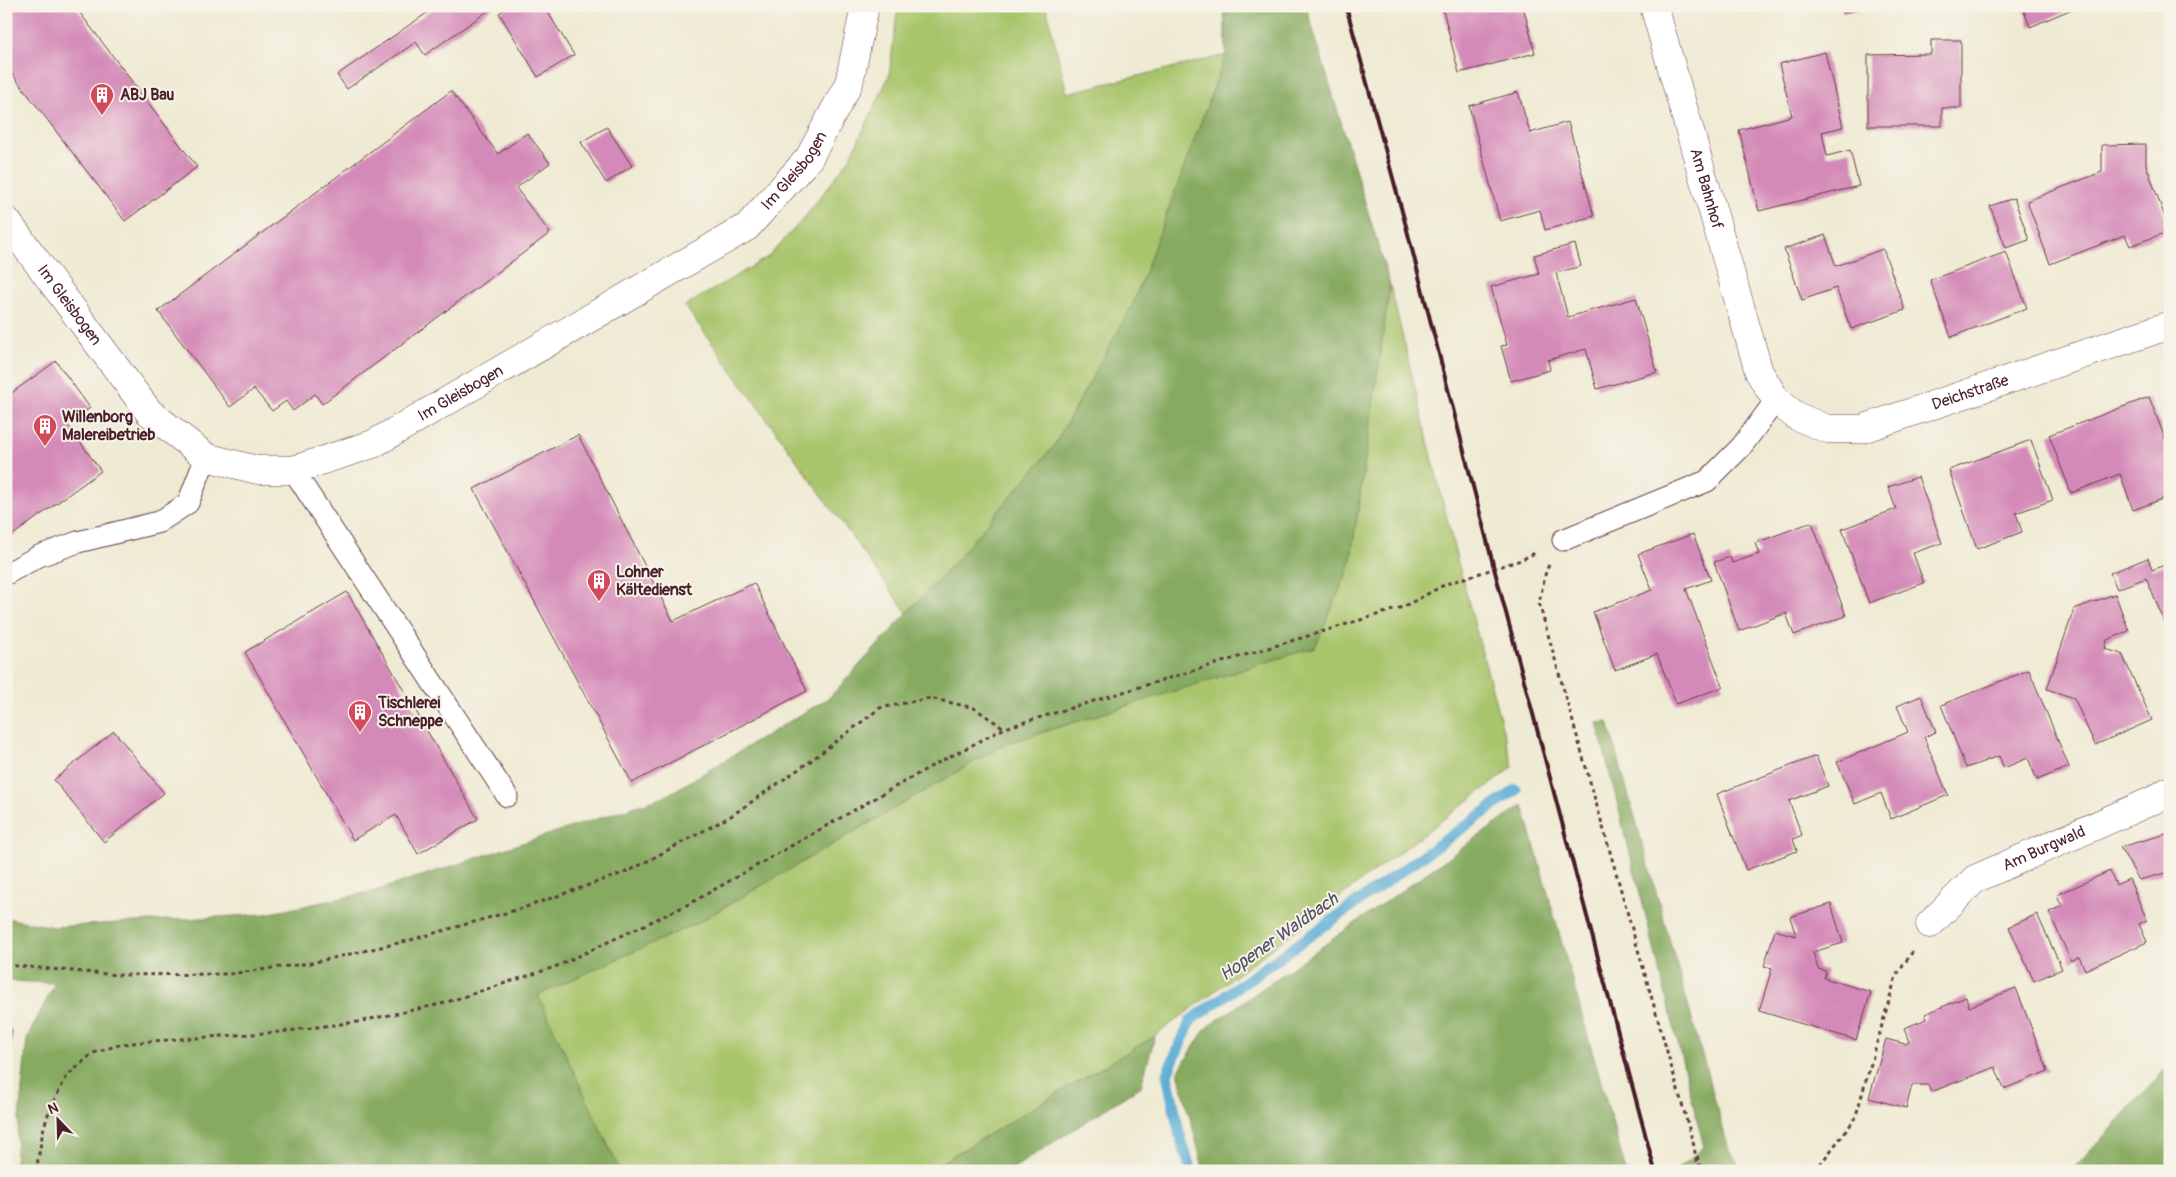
<svg xmlns="http://www.w3.org/2000/svg" width="2176" height="1177" font-family="Pangolin,sans-serif">
<rect width="100%" height="100%" fill="#f7f3e8"/>
<filter id="ink" filterUnits="userSpaceOnUse"><feTurbulence type="fractalNoise" baseFrequency=".02" numOctaves="2"/><feDisplacementMap in="SourceGraphic" scale="10" xChannelSelector="R" yChannelSelector="G"/><feConvolveMatrix kernelMatrix="1 2 1 2 8 2 1 2 1" color-interpolation-filters="sRGB"/></filter>
<filter id="wash" filterUnits="userSpaceOnUse"><feTurbulence type="fractalNoise" baseFrequency=".0096" numOctaves="4" result="noise"/><feDisplacementMap in="SourceGraphic" scale="20" xChannelSelector="R" yChannelSelector="G"/><feGaussianBlur stdDeviation="1.12" result="paint"/><feColorMatrix in="noise" values="0 0 0 0 0 0 0 0 0 0 0 0 0 0 0 0 0 1.4 0 .05"/><feComposite in="paint" operator="in"/></filter>
<g filter="url(#wash)">
<rect width="100%" height="100%" fill="#efead3"/>
<path fill="#a8c56c" stroke="#79724c" d="M898,6h148l21,87 159,-38 -93,249 -79,142 -96,112 -51,55 -222,-307 83,-49 38,-41 44,-58 39,-82z
M1390,285l67,274 56,208 -358,269 -228,135h-307l-83,-176 160,-72 308,-179 310,-97 35,-82z"/>
<path fill="#86aa60" stroke="#686446" d="M1224,6h82l84,279 -40,280 -35,82 -310,97 -308,179 -159,72 82,176h-606l13,-133 28,-55 -49,-2v-63l47,9 213,-13 109,-23 289,-94 166,-100 128,-139 96,-112 79,-142 93,-249z
M1608,722l121,428 14,21h-66v-2l27,-22 -107,-424z
M1523,805l103,366h-422l-26,-99 27,-43z
M1155,1036l-14,50 -132,85h-82z
M2170,1064v107h-98z"/>
<g fill="none" stroke-linecap="round" stroke-linejoin="round">
<path stroke="#5dadd7" stroke-width="11" d="M1191,1171l-11,-35 -13,-62 24,-54 325,-230"/>
</g>
<g id="blocks">
<path fill="#d48ab8" d="M6,6h75l-4,3 120,158 -72,54 -119,-155z
M437,6h58l-70,49 -9,-13 -69,47 -10,-14z
M510,6h34l30,49 -36,22 -39,-64z
M1442,6h81l12,47 -76,20z
M1841,6h25v1l-23,6z
M2022,6h57l-49,21z
M1931,40h30v68h-19v18h-74v-71l63,-1z
M1825,52l18,75 -21,5 5,24 23,-6 9,36 -100,25 -20,-81 53,-14 -13,-52z
M451,91l47,63 29,-21 23,30 -34,25 34,45 -228,171 -7,-10 -22,17 -7,-10 -14,10 -18,-22 -24,18 -72,-96z
M1518,92l12,41 38,-11 26,94 -49,14 -5,-20 -40,11 -31,-115z
M607,127l25,39 -26,17 -25,-41z
M2146,144v21l24,66 -40,15 -5,-11 -75,29 -23,-63 75,-29v-27z
M2014,198l15,42 -23,8 -16,-42z
M1825,235l11,31 47,-17 22,61 -54,19 -15,-41 -34,12 -18,-51z
M1575,244l6,22 -25,7 12,44 68,-19 21,74 -60,17 -11,-40 -38,11 2,10 -39,11 -10,-35 6,-1 -16,-58 48,-13 -5,-19z
M2006,252l21,56 -76,29 -21,-57z
M56,361l34,47 -23,16 34,47 -95,69v-143z
M2149,397l21,54v45l-37,14 -13,-36 -49,19 -22,-58z
M578,435l95,186 81,-38 53,108 -175,92 -158,-294z
M2031,440l22,60 -37,13 6,19 -45,17 -28,-79z
M1918,477l24,66 -29,10 11,30 -55,20 -27,-74 54,-20 -8,-22z
M1812,522l34,94 -52,19 -8,-22 -47,18 -25,-69 16,-5 2,6 27,-9 -4,-11z
M1693,534l18,46 -25,9 37,98 -47,17 -19,-50 -42,16 -22,-58 59,-22 -14,-36z
M2148,558l4,12 18,-7v72l-24,-57 -29,11 -7,-16z
M347,592l131,227 -60,35 -22,-39 -43,25 -108,-188z
M2115,594l14,37 -22,9 -2,9 17,5 30,66 -57,25 -21,-47 -27,-9 27,-80z
M2029,670l40,97 -32,13 -9,-22 -24,10 -5,-12 -33,12 -25,-63z
M1921,696l15,36 -12,5 24,58 -57,24 -10,-26 -26,11 -18,-42 71,-30 -11,-26z
M114,731l50,62 -60,49 -50,-62z
M1816,756l12,30 -39,15 13,34 -9,4 4,12 -51,19 -29,-76z
M2170,833v39l-31,8 -19,-33z
M2110,871l6,14 13,-6 18,41 -8,4 8,18 -62,28 -6,-13 -8,4 -22,-49 13,-6 -5,-11z
M1831,904l12,39 -30,9 5,17 8,2 -2,7 47,14 -15,48 -97,-29 13,-43 -8,-2 11,-36 21,6 -6,-19z
M2037,914l25,55 -28,12 -25,-54z
M2016,988l32,83 -44,18 -9,-22 -64,25 -3,-7h-16l-6,23 -37,-10 17,-59 19,5 4,-2 -5,-14 23,-9 -2,-5 41,-17 3,10z
M6,1029l6,1 -5,29h-1z"/>
</g>
</g>
<g filter="url(#ink)">
<use href="#blocks" fill-opacity="0" stroke="#633d44" stroke-width="1"/>
<g fill="none" stroke-linecap="round" stroke-linejoin="round">
<g stroke="#633d44" stroke-width="23">
<path id="service" d="M293,470l214,326
M1563,540l144,-59 34,-34 35,-47
M6,574l33,-18 39,-14 81,-20 29,-19 18,-46"/>
</g>
<g stroke="#633d44" stroke-width="29">
<g id="minor">
<path id="s1" d="M1654,6l105,366 17,28 20,16 31,13h35l308,-104"/>
<path id="s2" d="M6,220l143,192 57,45 51,13h36l80,-26 374,-217 62,-69 40,-75 16,-77"/>
<path id="s3" d="M1930,924l45,-45 181,-80 14,-9"/>
</g>
</g>
<path stroke="#633d44" stroke-width="3" stroke-dasharray="4 4" stroke-linecap="butt" d="M1549,565l-3,6 -7,32 155,543 4,25
M6,965l111,10 112,-1 82,-11 96,-22 116,-33 106,-37 102,-55 78,-54 71,-54 50,-10 44,10 30,20
M1697,1156l5,15
M36,1171l7,-40 7,-23 17,-32 26,-23 29,-9 31,-3 126,-9 78,-10 84,-18 114,-37 134,-63 241,-137 75,-39 398,-121 43,-23 75,-24 16,-8
M1815,1171l40,-52 41,-143 17,-25"/>
<use href="#service" stroke="#fff" stroke-width="21"/>
<use href="#minor" stroke="#fff" stroke-width="28"/>
<path stroke="#4a1f2b" stroke-width="4" d="M1346,6l60,220 88,342 161,603"/>
</g>
</g>
<defs>
<g id="building-pin" transform="scale(1.25)"><path d="M0 17L-7.5 6A9.5 9.5 0 1 1 7.5 6Z" fill="#d1495b" stroke="#f7f3e8"/><path d="M-4-6H4V6H1V3H-1V6H-4ZM-2.5-4.3h1.7v1.8h-1.7ZM.8-4.3h1.7v1.8H.8ZM-2.5-1h1.7V.8h-1.7ZM.8-1h1.7V.8H.8Z" fill="#fff"/></g>
</defs>
<g fill-rule="evenodd">
<use href="#building-pin" x="102" y="95"/>
<use href="#building-pin" x="45" y="426"/>
<use href="#building-pin" x="599" y="581"/>
<use href="#building-pin" x="360" y="712"/>
</g>
<g text-anchor="middle" dominant-baseline="central" stroke-width="4" stroke-linejoin="round" paint-order="stroke">
<g font-size="16" font-weight="bold" fill="#4a1f2b" stroke="#f7f3e8" text-anchor="start">
<text x="120" y="95">ABJ Bau</text>
<text x="62" y="417">Willenborg<tspan x="62" dy="18">Malereibetrieb</tspan></text>
<text x="616" y="572">Lohner<tspan x="616" dy="18">Kältedienst</tspan></text>
<text x="378" y="703">Tischlerei<tspan x="378" dy="18">Schneppe</tspan></text>
</g>
<g font-size="16" fill="#4a1f2b" stroke="#f7f3e8">
<text stroke="none"><textPath href="#s2" startOffset="991">Im Gleisbogen</textPath></text>
<text stroke="none"><textPath href="#s1" startOffset="190">Am Bahnhof</textPath></text>
<text stroke="none"><textPath href="#s2" startOffset="106">Im Gleisbogen</textPath></text>
<text stroke="none"><textPath href="#s1" startOffset="622">Deichstraße</textPath></text>
<text stroke="none"><textPath href="#s2" startOffset="586">Im Gleisbogen</textPath></text>
<text stroke="none"><textPath href="#s3" startOffset="139">Am Burgwald</textPath></text>
</g>
<g font-size="18" font-style="italic" fill="#515167" stroke="#f7f3e8">
<text transform="translate(1279 937) rotate(-35)">Hopener Waldbach</text>
</g>
</g>
<rect width="2176" height="1177" fill="none" stroke="#f7f3e8" stroke-width="25"/>
<g transform="translate(58 1120) rotate(337)" stroke="#f7f3e8" stroke-width="4" paint-order="stroke">
<path d="M0-4L9 19L0 12L-9 19Z" fill="#4a1f2b"/>
<text y="-8" font-size="14" font-weight="bold" text-anchor="middle" fill="#4a1f2b">N</text>
</g>
</svg>
